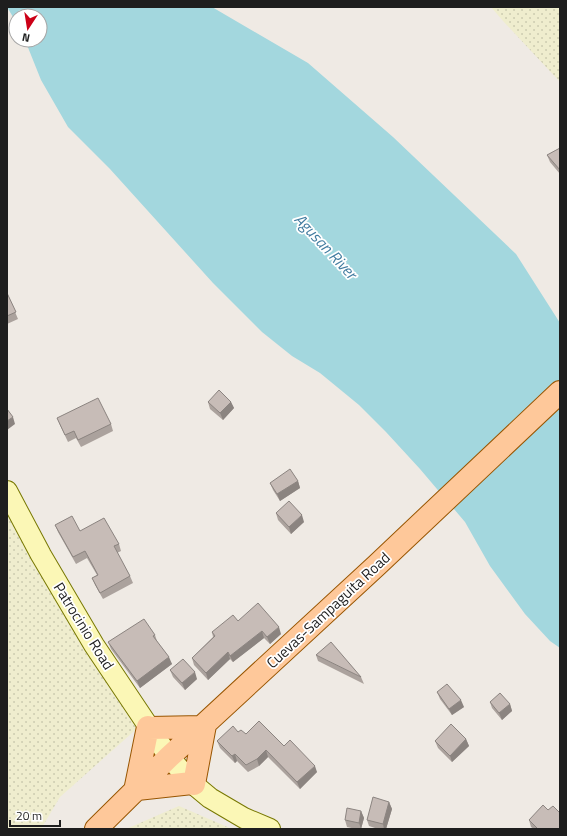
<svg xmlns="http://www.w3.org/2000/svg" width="567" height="836" font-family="'Titillium Web',sans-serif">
<defs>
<pattern id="farmland-dots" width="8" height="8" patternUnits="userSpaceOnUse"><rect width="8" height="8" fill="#efedce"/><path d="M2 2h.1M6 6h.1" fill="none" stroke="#cccbb0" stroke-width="1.8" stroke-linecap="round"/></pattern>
</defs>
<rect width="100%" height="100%" fill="#efeae4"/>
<path fill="url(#farmland-dots)" d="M491,7h69v75l-57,-61z
M7,514l134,211 -81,72 -19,32h-34z
M179,806l53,23h-106z"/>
<path fill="#a3d7de" d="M7,7h205l96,56 85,74 123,117 44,69v325l-10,-7 -25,-27 -35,-48 -25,-44 -45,-53 -34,-37 -27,-27 -39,-32 -28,-17 -30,-24 -49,-49 -103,-114 -42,-42 -27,-47 -16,-40h15v-24h-24v6z"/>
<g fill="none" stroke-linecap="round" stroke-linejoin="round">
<g stroke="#787802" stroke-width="22">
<path id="secondary" d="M7,491l34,64 53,90 75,112 23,26 18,15 34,20 26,11"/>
</g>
<g stroke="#985500" stroke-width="24">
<path id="primary" d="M149,728l53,-1
M194,784l11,-59
M137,789l55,-6
M135,791l13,-64
M96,829l73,-72 208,-192 183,-173"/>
</g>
<use href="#secondary" stroke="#fbf7b6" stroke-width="20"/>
<use href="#primary" stroke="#fec89a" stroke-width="22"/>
</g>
<path fill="#aba29d" d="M560,148v26l-10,-12 -3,-7z
M7,293l11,26 -11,5z
M208,402h23l3,6 -11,12 -13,-11z
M57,418l54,6 2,7 -32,16 -5,-9 -8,4 -8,-17z
M298,481l2,7 -20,13 -7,-11 -3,-7z
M276,513l28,9 -13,12 -13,-14z
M55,525l25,6 39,13 2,7 -4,2 13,23 3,7 -30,16 -8,-14 -3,-7 5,-3 -10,-17 -11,6 -18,-32z
M238,621l43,13 -11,10 -6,-6 -31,24 -3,-3 -22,21 -14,-15 -2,-7 21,-21 -1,-5z
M155,635l2,6 15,23 -32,24 -29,-39 -3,-7z
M316,655l45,22 3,7 -46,-23z
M170,670l27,9 -12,11 -12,-13z
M437,692l27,15 -12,8 -12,-16z
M490,702l20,2 2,7 -10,9 -10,-12z
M238,732l46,14 33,26 -17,17 -32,-32 -9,9 -11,6 -11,-11 -2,2 -15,-15 -3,-7z
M466,739l3,7 -17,16 -14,-14 -3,-7z
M389,802l3,7 -6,20h-8l-9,-3 -2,-6z
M548,810l12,19h-26l-3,-2 -2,-7z
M361,811l3,7 -3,11h-5l-9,-2 -2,-7z"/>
<path fill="#8b8480" d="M231,402l3,6 -11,12 -3,-7z
M13,417l2,7 -8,6v-9z
M298,481l2,7 -20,13 -3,-7z
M302,515l2,7 -13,12 -2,-7z
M279,627l2,7 -11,10 -3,-7z
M262,631l2,7 -31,24 -3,-6z
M228,652l2,7 -22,21 -2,-7z
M169,657l3,7 -32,24 -3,-7z
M195,672l2,7 -12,11 -3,-7z
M461,700l3,7 -12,8 -3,-6z
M510,704l2,7 -10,9 -3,-7z
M466,739l3,7 -17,16 -2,-6z
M266,750l2,7 -9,9 -2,-7z
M235,754l2,7 -2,2 -3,-7z
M315,766l2,6 -17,17 -3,-7z
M389,802l3,7 -6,20h-2l-1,-5z
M361,811l3,7 -3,11 -2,-6z"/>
<path fill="#c7bcb7" stroke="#8b8480" d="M560,148v22l-13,-15z
M7,293l9,19 -9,4z
M219,390l12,12 -11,11 -12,-11z
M98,398l13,26 -33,16 -4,-9 -9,4 -8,-17z
M7,409l6,8 -6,4z
M290,469l8,12 -21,13 -7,-11z
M289,501l13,14 -13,12 -13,-14z
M72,516l8,15 24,-13 15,26 -5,2 16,30 -30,17 -8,-15 6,-3 -13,-24 -12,6 -18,-32z
M258,603l21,24 -12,10 -5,-6 -32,25 -2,-4 -22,21 -14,-15 23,-22 -3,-4 21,-17 5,6z
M144,619l11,16 -2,1 16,21 -32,24 -29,-39z
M331,642l30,35 -45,-22z
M183,659l12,13 -13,11 -12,-13z
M447,684l14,16 -12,9 -12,-17z
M500,693l10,11 -11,9 -9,-11z
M259,721l25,25 6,-6 25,26 -18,16 -31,-32 -9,9 -11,6 -11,-11 -3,2 -15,-15 16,-15 5,6 3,-2 5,4z
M451,724l15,15 -16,17 -15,-15z
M373,797l16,5 -6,22 -16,-4z
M543,805l5,5 5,-4 7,7v16h-22l-9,-9z
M347,808l14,3 -2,12 -14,-3z"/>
<g text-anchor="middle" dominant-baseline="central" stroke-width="3.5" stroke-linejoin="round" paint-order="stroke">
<g font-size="15" fill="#1e1e1e" stroke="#fff">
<text transform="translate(328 610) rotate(-43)">Cuevas-Sampaguita Road</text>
<text transform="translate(84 626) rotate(58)">Patrocinio Road</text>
</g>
<g font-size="16" font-style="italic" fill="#427ca0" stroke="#fff">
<text transform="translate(326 246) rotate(47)">Agusan River</text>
</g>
</g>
<rect width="567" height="836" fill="none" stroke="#1e1e1e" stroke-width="16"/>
<g transform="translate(28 28) rotate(192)"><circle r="19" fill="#ffffff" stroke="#a5a5a5"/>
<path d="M0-3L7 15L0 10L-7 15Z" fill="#cc0017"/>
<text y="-6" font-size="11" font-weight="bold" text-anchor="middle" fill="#1e1e1e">N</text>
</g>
<path d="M10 820v6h50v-6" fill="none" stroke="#1e1e1e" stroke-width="2"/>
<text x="16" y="820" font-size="12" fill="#1e1e1e" stroke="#ffffff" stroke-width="3" paint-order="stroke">20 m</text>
</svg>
